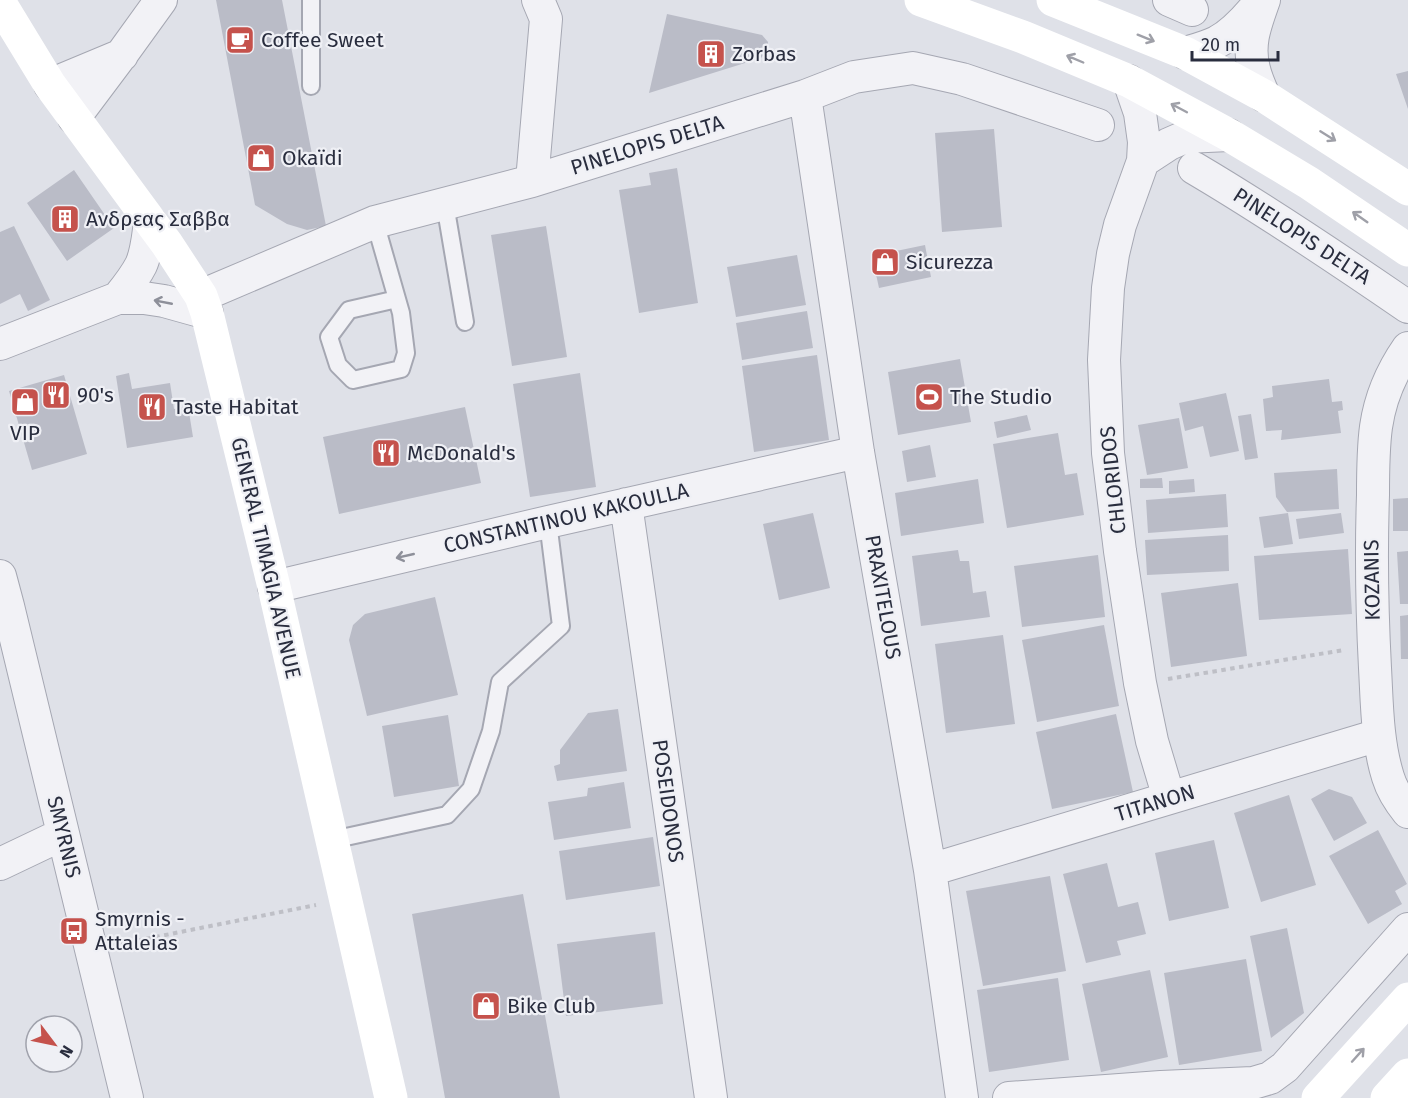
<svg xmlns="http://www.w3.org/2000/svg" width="1408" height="1098" font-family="'Fira Sans',sans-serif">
<rect width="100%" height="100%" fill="#dfe1e8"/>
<path fill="#babcc7" d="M216,0h66l44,226 -19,4 -20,-6 -32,-19z
M667,14l95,21 6,7 -1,9 -6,7 -112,35z
M1408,71v38l-12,-35z
M994,129l8,98 -60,5 -7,-99z
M677,168l21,135 -59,10 -20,-123 32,-5 -2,-12z
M74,170l40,58 -47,33 -40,-58z
M14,226l36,74 -22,11 -8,-17 -20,10v-72z
M546,226l21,131 -55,9 -21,-131z
M925,245l6,32 -52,11 -7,-32z
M797,255l9,50 -70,12 -9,-50z
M807,311l6,37 -71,12 -6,-37z
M817,355l12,85 -75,12 -12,-86z
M960,359l11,63 -73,13 -10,-63z
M129,373l3,16 38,-6 4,26 14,-3 5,31 -66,11 -11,-72z
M580,373l16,114 -66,10 -17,-113z
M64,375l23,79 -55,16 -23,-79z
M1329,379l3,23 10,-1 1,9 -5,1 3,22 -60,7 1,-10 -16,1 -3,-32 10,-2 -1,-11z
M1226,393l13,58 -29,6 -7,-31 -18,5 -6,-28z
M465,407l16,76 -142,31 -16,-77z
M1251,414l7,44 -13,2 -7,-44z
M1027,415l4,15 -34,8 -3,-16z
M1179,418l9,50 -41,7 -9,-50z
M1058,433l7,42 12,-2 7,42 -77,13 -14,-84z
M930,445l6,32 -29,5 -5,-31z
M1337,469l2,40 -52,3 -11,-15 -2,-24z
M1162,478l1,10h-23v-9z
M978,479l6,44 -83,13 -6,-43z
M1194,479l1,13 -26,2v-13z
M1226,494l2,33 -80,6 -2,-33z
M1408,498v33h-15v-32z
M813,513l17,75 -51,12 -16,-76z
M1288,513l5,31 -29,4 -5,-31z
M1341,513l3,20 -45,6 -3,-20z
M1228,535l1,36 -82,4 -2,-35z
M1348,549l4,65 -93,6 -5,-64z
M958,550l2,11h9l4,32 13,-2 4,26 -69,9 -9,-70z
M1408,551v53h-8l-3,-52z
M1098,555l7,62 -83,10 -8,-61z
M1238,583l9,73 -76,11 -10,-74z
M435,597l23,98 -91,21 -18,-76 4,-15 12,-11z
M1408,615v44h-7l-1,-43z
M1104,625l15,81 -82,16 -15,-82z
M1003,635l12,89 -69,9 -11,-89z
M618,709l9,62 -70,10 -3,-15 6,-2v-14l28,-37z
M1116,714l17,78 -81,17 -16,-77z
M448,715l11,71 -65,11 -12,-71z
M624,782l7,46 -77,12 -6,-38 39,-6 1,-8z
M1329,789l23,8 15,26 -33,18 -23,-42z
M1289,795l27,90 -55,17 -27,-89z
M1378,830l29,54 -12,7 7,13 -34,20 -39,-68z
M653,837l7,49 -94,14 -7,-49z
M1214,840l15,68 -60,13 -14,-68z
M1107,863l11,44 20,-5 8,32 -29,7 4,14 -35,8 -23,-89z
M1050,876l16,95 -83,15 -17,-95z
M523,894l37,204h-115l-33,-184z
M1287,928l17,85 -33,25 -21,-102z
M655,932l8,72 -97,12 -9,-72z
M1246,959l16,92 -83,14 -15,-92z
M1150,970l18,87 -67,15 -19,-88z
M1058,978l11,82 -80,12 -12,-82z"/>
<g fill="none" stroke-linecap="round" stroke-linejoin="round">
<g stroke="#a5a7b2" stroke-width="20">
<path id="service" d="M311,0v86
M445,204l20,118
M375,222l26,91 5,40 -5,16 -48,11 -15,-15 -9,-28 20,-27 48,-11
M332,840l115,-25 24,-26 20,-58 9,-49 61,-56 -13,-104"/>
</g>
<g stroke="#a5a7b2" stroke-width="34">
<path id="minor" d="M1169,0l23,10
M1185,53c10,-3 22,-6 32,-11 17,-9 30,-24 42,-39
M1129,81l11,32 4,29 -1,19 -23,64 -7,29 -5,34 -4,72 4,93 12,98 20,132 12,58 17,57
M50,85l72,-30
M805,96l53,356 72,418 32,228
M1264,96c-4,-9 -8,-18 -10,-27 -7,-25 2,-46 10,-69
M74,118l48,-64 39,-54
M1143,161l26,-17 16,-7 44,-2
M1194,168c73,43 144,91 214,139
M532,181l14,-162 -8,-19
M201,296l174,-74 157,-41 273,-85 49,-19 59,-9 49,11 136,46
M118,298c8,-10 17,-21 23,-33 6,-13 7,-29 9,-43
M0,344l118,-46h26l20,3 43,12
M1408,348c-16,23 -28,51 -32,79 -3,22 -3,46 -3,68 -2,58 -1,116 2,173 2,36 2,74 13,109 4,13 11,24 20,35
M626,504l85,594
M0,576l8,30 119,492
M274,587l274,-65 310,-70
M0,864l63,-30
M930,870l449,-135
M1009,1098l152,-11 92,-4 17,-5 15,-11 123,-138"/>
</g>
<path stroke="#bebfc6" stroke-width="4" stroke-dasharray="4.5 4.5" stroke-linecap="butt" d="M1168,679l176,-29
M120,944l196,-39"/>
<use href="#service" stroke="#f2f2f6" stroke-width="16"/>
<use href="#minor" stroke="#f2f2f6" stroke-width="32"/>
<path stroke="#fff" stroke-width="33" d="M921,0l102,37 106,44 100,54 80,48 99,67
M1053,0l132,53 79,43 144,93
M0,3l50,82 117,159 34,52 6,17 67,274 117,511
M1318,1098l90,-99
M1387,1098l21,-23"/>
</g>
<defs><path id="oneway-shaft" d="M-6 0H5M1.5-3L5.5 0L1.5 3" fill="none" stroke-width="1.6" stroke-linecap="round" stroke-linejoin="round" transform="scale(1.5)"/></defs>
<g stroke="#9fa0a8">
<use href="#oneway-shaft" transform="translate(1146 38) rotate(22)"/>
<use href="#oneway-shaft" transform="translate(1075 59) rotate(-157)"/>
<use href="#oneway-shaft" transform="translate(1179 108) rotate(-152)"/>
<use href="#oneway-shaft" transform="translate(1328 136) rotate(32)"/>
<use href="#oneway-shaft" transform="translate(1360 217) rotate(-145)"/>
<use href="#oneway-shaft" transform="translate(1358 1055) rotate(-48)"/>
</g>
<g stroke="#8e909a">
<use href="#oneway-shaft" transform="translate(163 302) rotate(-169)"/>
<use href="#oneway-shaft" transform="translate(405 556) rotate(167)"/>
</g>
<defs>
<g id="cafe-square" transform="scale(1.5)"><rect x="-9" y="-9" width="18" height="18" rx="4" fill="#c5524c" stroke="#eff0f5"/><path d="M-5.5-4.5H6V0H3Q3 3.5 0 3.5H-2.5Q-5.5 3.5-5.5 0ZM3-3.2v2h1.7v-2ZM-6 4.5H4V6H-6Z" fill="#fff"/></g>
<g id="building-square" transform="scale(1.5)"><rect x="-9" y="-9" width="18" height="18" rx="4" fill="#c5524c" stroke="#eff0f5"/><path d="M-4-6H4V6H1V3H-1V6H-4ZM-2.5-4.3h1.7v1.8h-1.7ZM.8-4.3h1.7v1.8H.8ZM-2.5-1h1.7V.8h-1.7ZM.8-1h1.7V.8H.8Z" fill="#fff"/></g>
<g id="shop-square" transform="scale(1.5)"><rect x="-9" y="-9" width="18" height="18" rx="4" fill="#c5524c" stroke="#eff0f5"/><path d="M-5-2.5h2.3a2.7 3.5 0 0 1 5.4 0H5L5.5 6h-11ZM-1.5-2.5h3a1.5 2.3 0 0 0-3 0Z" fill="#fff"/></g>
<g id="restaurant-square" transform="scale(1.5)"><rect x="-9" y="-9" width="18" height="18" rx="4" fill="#c5524c" stroke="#eff0f5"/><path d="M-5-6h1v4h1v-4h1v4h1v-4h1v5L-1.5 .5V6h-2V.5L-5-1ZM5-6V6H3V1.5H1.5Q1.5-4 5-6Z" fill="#fff"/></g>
<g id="stadium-square" transform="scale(1.5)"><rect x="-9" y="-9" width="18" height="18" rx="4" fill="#c5524c" stroke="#eff0f5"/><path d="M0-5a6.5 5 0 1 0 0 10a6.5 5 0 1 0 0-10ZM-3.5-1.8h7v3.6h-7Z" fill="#fff"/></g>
<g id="bus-square" transform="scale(1.5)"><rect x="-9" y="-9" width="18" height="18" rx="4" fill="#c5524c" stroke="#eff0f5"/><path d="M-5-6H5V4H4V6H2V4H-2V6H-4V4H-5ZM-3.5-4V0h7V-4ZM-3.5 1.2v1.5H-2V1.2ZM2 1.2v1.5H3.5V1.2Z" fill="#fff"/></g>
</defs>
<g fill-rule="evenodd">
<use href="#cafe-square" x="240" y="40"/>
<use href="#building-square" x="711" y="54"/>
<use href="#shop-square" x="261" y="158"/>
<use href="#building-square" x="65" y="219"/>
<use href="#shop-square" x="885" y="262"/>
<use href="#restaurant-square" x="56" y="395"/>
<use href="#stadium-square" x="929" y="397"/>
<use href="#shop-square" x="25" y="402"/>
<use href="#restaurant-square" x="152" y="407"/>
<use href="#restaurant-square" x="386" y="453"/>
<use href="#bus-square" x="74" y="931"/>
<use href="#shop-square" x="486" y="1006"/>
</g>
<g text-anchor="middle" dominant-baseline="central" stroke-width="4.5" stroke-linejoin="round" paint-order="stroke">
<g font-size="21" fill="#292d3e" stroke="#eff0f5" text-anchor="start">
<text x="261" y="40">Coffee Sweet</text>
<text x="732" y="54">Zorbas</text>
<text x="282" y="158">Okaïdi</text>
<text x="86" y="219">Ανδρεας Σαββα</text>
<text x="906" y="262">Sicurezza</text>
<text x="77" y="395">90's</text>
<text x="950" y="397">The Studio</text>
<text x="173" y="407">Taste Habitat</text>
<text x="25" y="433" text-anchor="middle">VIP</text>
<text x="407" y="453">McDonald's</text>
<text x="95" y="919">Smyrnis -<tspan x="95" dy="24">Attaleias</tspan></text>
<text x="507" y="1006">Bike Club</text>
</g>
<g font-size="21" fill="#292d3e" stroke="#eff0f5">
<text transform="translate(647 145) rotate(-17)">PINELOPIS DELTA</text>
<text transform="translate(1302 236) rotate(33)">PINELOPIS DELTA</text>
<text transform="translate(1113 480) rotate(-96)">CHLORIDOS</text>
<text transform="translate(566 518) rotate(-13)">CONSTANTINOU KAKOULLA</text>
<text transform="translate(266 558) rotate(77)">GENERAL TIMAGIA AVENUE</text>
<text transform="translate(1372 580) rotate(-91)">KOZANIS</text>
<text transform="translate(883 597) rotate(80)">PRAXITELOUS</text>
<text transform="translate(668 801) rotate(82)">POSEIDONOS</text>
<text transform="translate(1155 803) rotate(-17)">TITANON</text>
<text transform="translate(64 837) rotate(76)">SMYRNIS</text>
</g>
</g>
<g transform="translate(54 1044) rotate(122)"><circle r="28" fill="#eff0f5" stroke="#a0a2ac" stroke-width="1.5"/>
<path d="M0-4.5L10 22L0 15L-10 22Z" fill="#c5524c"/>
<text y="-9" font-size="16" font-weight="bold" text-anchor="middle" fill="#292d3e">N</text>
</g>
<path d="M1192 51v9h86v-9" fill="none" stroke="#292d3e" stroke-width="3"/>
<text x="1201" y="51" font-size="18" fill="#292d3e" stroke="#eff0f5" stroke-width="4.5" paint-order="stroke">20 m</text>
</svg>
